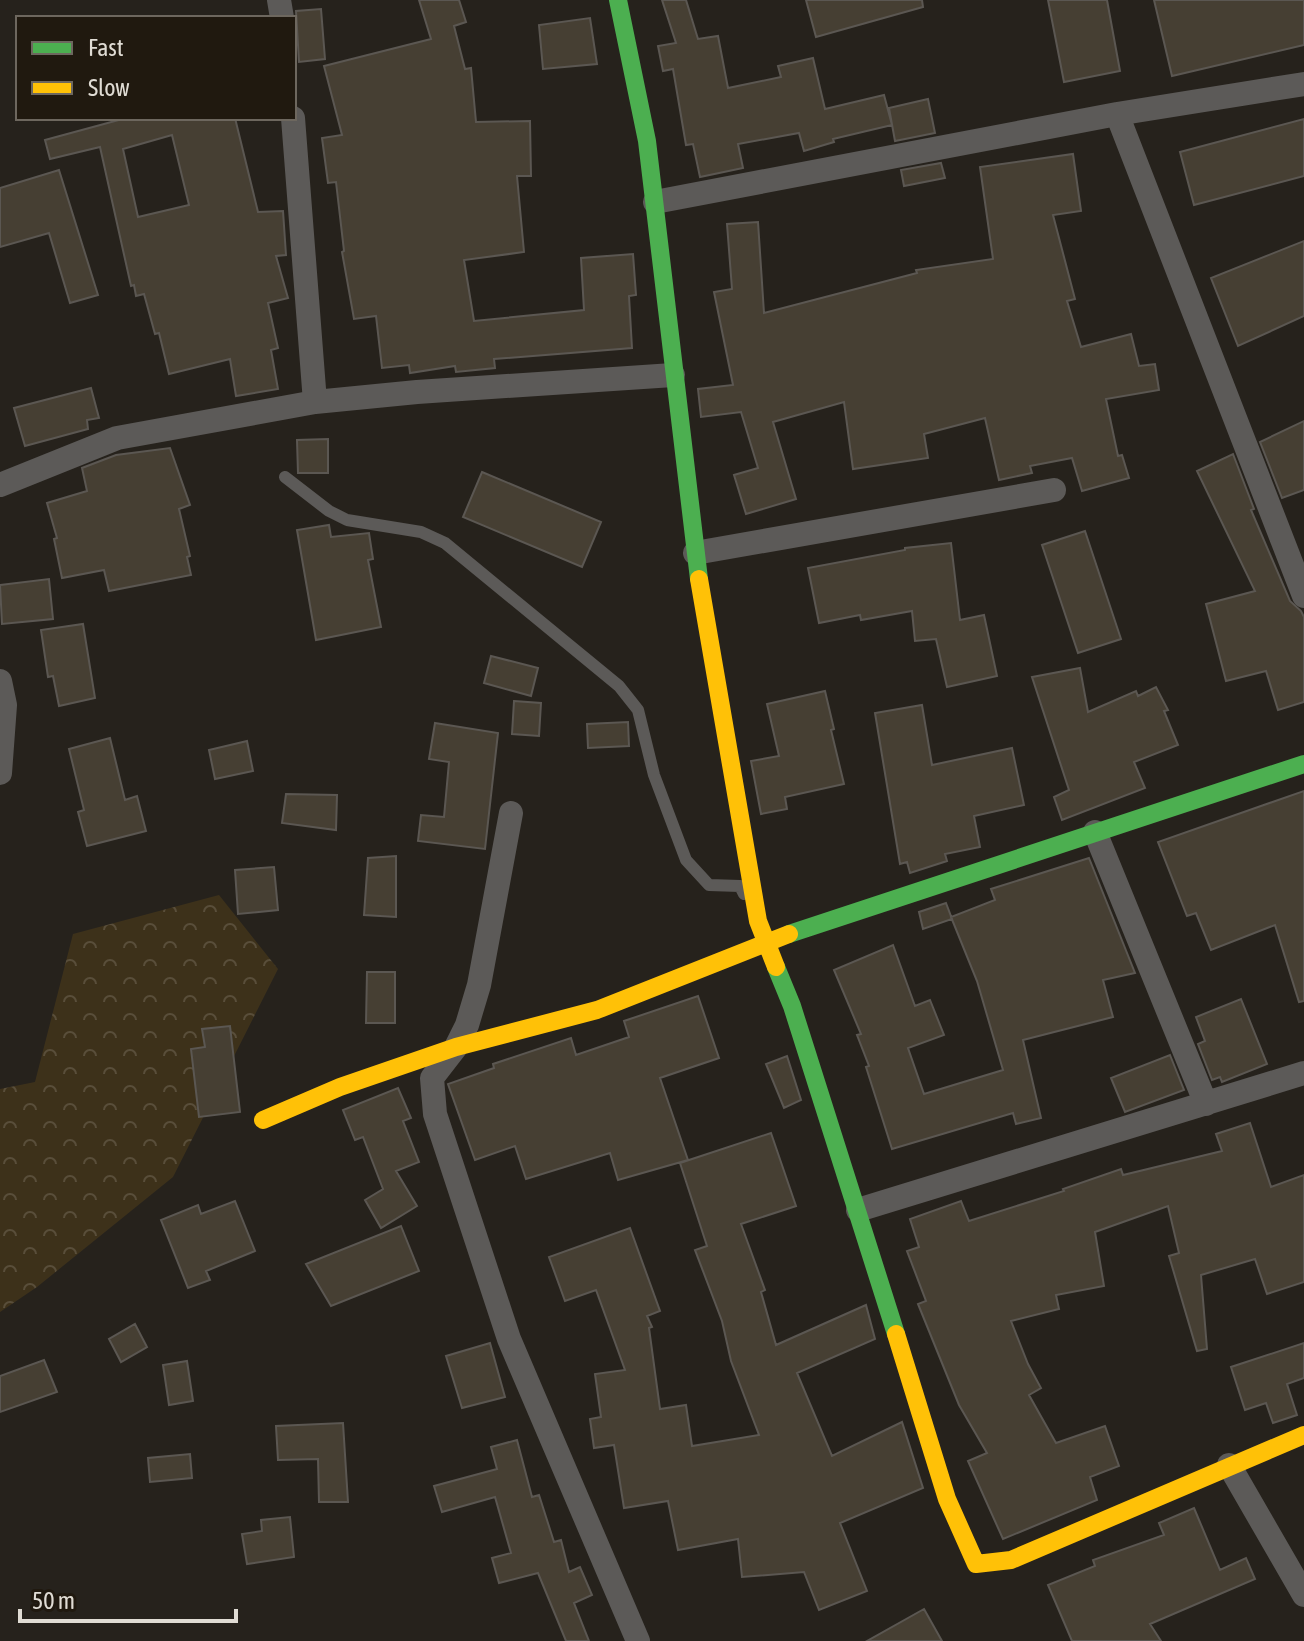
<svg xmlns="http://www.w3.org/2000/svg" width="1304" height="1641" font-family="'Asap Condensed',sans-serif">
<defs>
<pattern id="forest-crowns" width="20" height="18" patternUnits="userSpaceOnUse" patternTransform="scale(2)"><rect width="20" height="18" fill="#3d311a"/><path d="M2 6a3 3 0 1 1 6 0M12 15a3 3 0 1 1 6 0" fill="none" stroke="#594e3a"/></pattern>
</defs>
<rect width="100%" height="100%" fill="#26221c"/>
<path fill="url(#forest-crowns)" d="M219,895l59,74 -105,208 -136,110 -37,25v-223l35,-7 38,-148z"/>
<path fill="#463f33" stroke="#5b5752" stroke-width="2" fill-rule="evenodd" d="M419,0h40l7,22 -12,4 11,43 6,-1 5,54 54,-1 1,55h-14l7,76 -60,8 10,61 110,-11 -3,-52 52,-4 3,41 -7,1 3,52 -138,11 1,9 -39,4 -1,-6 -45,7 -1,-8 -27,3 -6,-52 -22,3 -12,-67 2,-1 -8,-69 -8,1 -6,-45 20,-3 -18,-69 107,-27z
M662,0h24l12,39 20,-3 10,52 53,-11 -3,-11 35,-8 12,51 59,-14 8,30 -59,14 1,3 -30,9 -5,-18 -61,11 5,24 -43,9 -7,-33 -7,1 -13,-76 -10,2 -5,-25 18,-3z
M806,0h116l1,7 -107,30z
M1048,0h59l13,71 -56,11z
M1154,0h150v45l-132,31z
M321,9l4,50 -26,3 -3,-51z
M590,18l7,46 -54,5 -4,-44z
M928,99l7,34 -40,8 -6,-33z
M126,118h109l23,94 25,-1 3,44 -10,1 12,42 -20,5 10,45 -7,2 7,39 -42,7 -6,-37 -61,15 -10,-41 -4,1 -11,-40 -8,2 -2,-11 -3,1 -31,-139 -50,12 -5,-19zM172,135l17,70 -51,12 -15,-68z
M1304,119v57l-110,29 -14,-53z
M1073,154l8,57 -28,4 22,84 -8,2 14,46 50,-13 8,32 16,-2 4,26 -53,9 12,57 4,-1 7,23 -47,13 -10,-33 -42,8 2,7 -33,7 -14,-62 -61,16 4,24 -75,11 -9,-67 -71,20 23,77 -50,15 -12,-39 24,-7 -17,-56 -40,5 -3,-28 35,-4 -19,-93 18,-3 -5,-65 31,-2 6,91 153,-40 -1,-3 77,-11 -13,-92z
M941,163l4,15 -41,8 -3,-16z
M59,170l39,125 -28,8 -21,-70 -49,14v-59z
M1304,241v75l-66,30 -27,-68z
M91,388l8,30 -12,2 1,9 -63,17 -11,-38z
M1304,421v69l-22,8 -22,-56z
M328,439v34h-30l-1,-33z
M170,448l20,57 -11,4 11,47 -3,1 4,18 -82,16 -5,-21 -42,8 -8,-39 3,-1 -10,-35 40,-12 -5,-23 34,-13z
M1233,454l21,55 -3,1 39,91 11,10 3,6v85l-26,8 -12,-39 -40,10 -20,-77 49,-13 -58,-120z
M482,472l119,50 -19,45 -119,-50z
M329,525l2,12 38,-4 4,26 -5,1 13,67 -65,13 -19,-110z
M1085,531l36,108 -43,14 -36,-108z
M951,543l9,77 24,-5 13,61 -50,11 -11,-48 -21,2 -3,-30 -51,9 -1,-5 -41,8 -11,-55 97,-18v-2z
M49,579l4,40 -51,5 -2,-39z
M83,624l12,74 -36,8 -6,-30 -5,1 -7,-47z
M491,656l47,12 -7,28 -47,-13z
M1080,668l8,44 48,-21 2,5 18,-9 12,23 -4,1 14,34 -44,17 11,26 -83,32 -8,-23 15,-7 -37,-113z
M825,691l9,38 -3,1 13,54 -59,13 2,12 -26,5 -10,-53 28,-5 -12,-52z
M514,701l27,2 -2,33 -27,-2z
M922,705l10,60 80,-17 12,57 -50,11 6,31 -35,7 2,7 -37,12 -3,-11 -7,2 -25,-151z
M628,722l1,24 -41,2 -1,-24z
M435,723l63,10 -13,116 -67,-8 3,-26 23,2 5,-55 -20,-3z
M110,738l15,62 12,-4 9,35 -59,15 -9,-34 6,-2 -15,-61z
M247,741l6,30 -38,8 -6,-29z
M1304,791v210l-5,1 -24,-77 -64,25 -15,-37 -9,3 -29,-74z
M286,794l51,1 -1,35 -54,-7z
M396,856v61l-32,-2 4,-57z
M1089,858l46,115 -32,7 10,37 -90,23 18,78 -25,6 -3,-11 -121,36 -26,-82 3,-1 -12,-31 4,-1 -27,-64 59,-25 22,61 15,-6 14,35 -36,13 16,46 79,-24 -26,-89 -26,-64 44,-17 -4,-11z
M274,867l4,43 -40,4 -3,-44z
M946,903l6,16 -29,10 -4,-17z
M367,972h28v51h-29z
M698,996l21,62 -59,20 28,82 -70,20 -8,-27 -84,26 -11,-33 -40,14 -27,-76 46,-16 -1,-4 78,-26 5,17 53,-18 -5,-16z
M1241,999l26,65 -45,18 -2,-5 -8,3 -14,-36 7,-3 -9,-24z
M230,1026l10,86 -41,5 -8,-68 14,-2 -3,-18z
M1170,1055l14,35 -59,22 -14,-34z
M787,1056l14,44 -17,8 -18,-44z
M398,1088l13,30 -8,3 16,41 -23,9 21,35 -36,22 -16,-28 18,-11 -20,-52 -8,3 -12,-30z
M1250,1123l21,64 33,-12v107l-37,12 -12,-35 -54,16 6,74 -10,2 -28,-95 10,-3 -11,-47 -73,26 9,54 -48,9 3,14 -48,12 17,43 13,24 -12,7 27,48 49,-17 14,40 -29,11 7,23 -94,39 -35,-78 19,-8 -28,-48 -41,-101 8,-3 -19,-50 12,-4 -9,-28 51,-18 8,20 95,-30 -1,-2 58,-20 2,6 99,-24 -6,-17z
M771,1133l25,73 -55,18 24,66 -4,2 15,53 90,-40 9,34 -78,34 35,83 70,-34 21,66 -83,35 27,68 -48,19 -15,-38 -62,5 -4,-38 -60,11 -10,-49 -44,7 -10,-63 -20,3 -4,-29 11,-2 -6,-43 30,-4 -29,-80 -31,11 -16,-44 81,-29 30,83 -13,5 5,11 -3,1 11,81 26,-4 6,41 67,-11 -28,-74 -9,-40 -27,-71 12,-4 -27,-83z
M235,1201l20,50 -49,20 4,9 -22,8 -27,-68 37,-15 3,9z
M401,1226l18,45 -88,35 -25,-42z
M135,1324l12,23 -26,15 -12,-23z
M490,1343l15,54 -43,11 -16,-52z
M1304,1343v35l-17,6 10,31 -24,8 -7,-20 -21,7 -14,-43z
M44,1360l13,32 -57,20v-36z
M187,1361l6,40 -24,4 -6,-40z
M343,1423l5,79h-29l-1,-43 -40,1 -2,-34z
M517,1440l15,57 7,-2 15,47 7,-2 8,32 11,-5 12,28 -18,8 15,38h-23l-28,-68 -39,10 -7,-25 19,-5 -16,-56 -53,15 -8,-26 63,-17 -6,-22z
M190,1454l2,24 -42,4 -2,-24z
M1194,1508l26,62 26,-12 9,21 -105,45 11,17h-89l-24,-56 47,-19 -2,-6 71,-25 -5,-12z
M290,1517l4,40 -47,7 -5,-30 20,-3 -1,-11z
M924,1609l18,32h-75z"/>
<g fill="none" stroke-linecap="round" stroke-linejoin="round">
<path stroke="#5c5a58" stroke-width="12" d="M285,477l44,34 18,9 74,12 24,11 174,143 19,24 16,65 32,85 23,25 31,1 4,8"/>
<path stroke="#5c5a58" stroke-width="24" d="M279,0l3,18
M1117,114l187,482
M293,118l22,284
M655,202l462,-88 187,-30
M0,485l117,-47 198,-36 102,-10 256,-17
M695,553l359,-63
M0,681l5,24 -5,68
M511,813l-32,172 -12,40 -11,22 -24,31 3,36 74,225 129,302
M1095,832l111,272
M858,1210l446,-137
M1229,1465l75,130"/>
<path stroke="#4caf50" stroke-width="18" d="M618,0l29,141 52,438
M789,934l515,-170
M776,967l16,39 104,328"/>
<path stroke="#ffc107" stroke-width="18" d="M699,579l59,342 18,46
M263,1120l77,-33 116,-40 141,-37 192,-76
M896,1334l51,165 29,65 35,-4 293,-125"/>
</g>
<rect x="16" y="16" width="280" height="104" fill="#20190f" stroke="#6d675e" stroke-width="2"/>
<rect x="32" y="42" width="40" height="12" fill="#4caf50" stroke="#6d675e" stroke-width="2"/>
<text x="88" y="56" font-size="24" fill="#e0dcd4">Fast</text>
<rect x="32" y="82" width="40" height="12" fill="#ffc107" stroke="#6d675e" stroke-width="2"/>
<text x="88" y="96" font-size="24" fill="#e0dcd4">Slow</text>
<path d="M20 1609v12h216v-12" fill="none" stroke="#e0dcd4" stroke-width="4"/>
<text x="32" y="1609" font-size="24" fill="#e0dcd4" stroke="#20190f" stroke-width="6" paint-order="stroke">50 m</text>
</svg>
